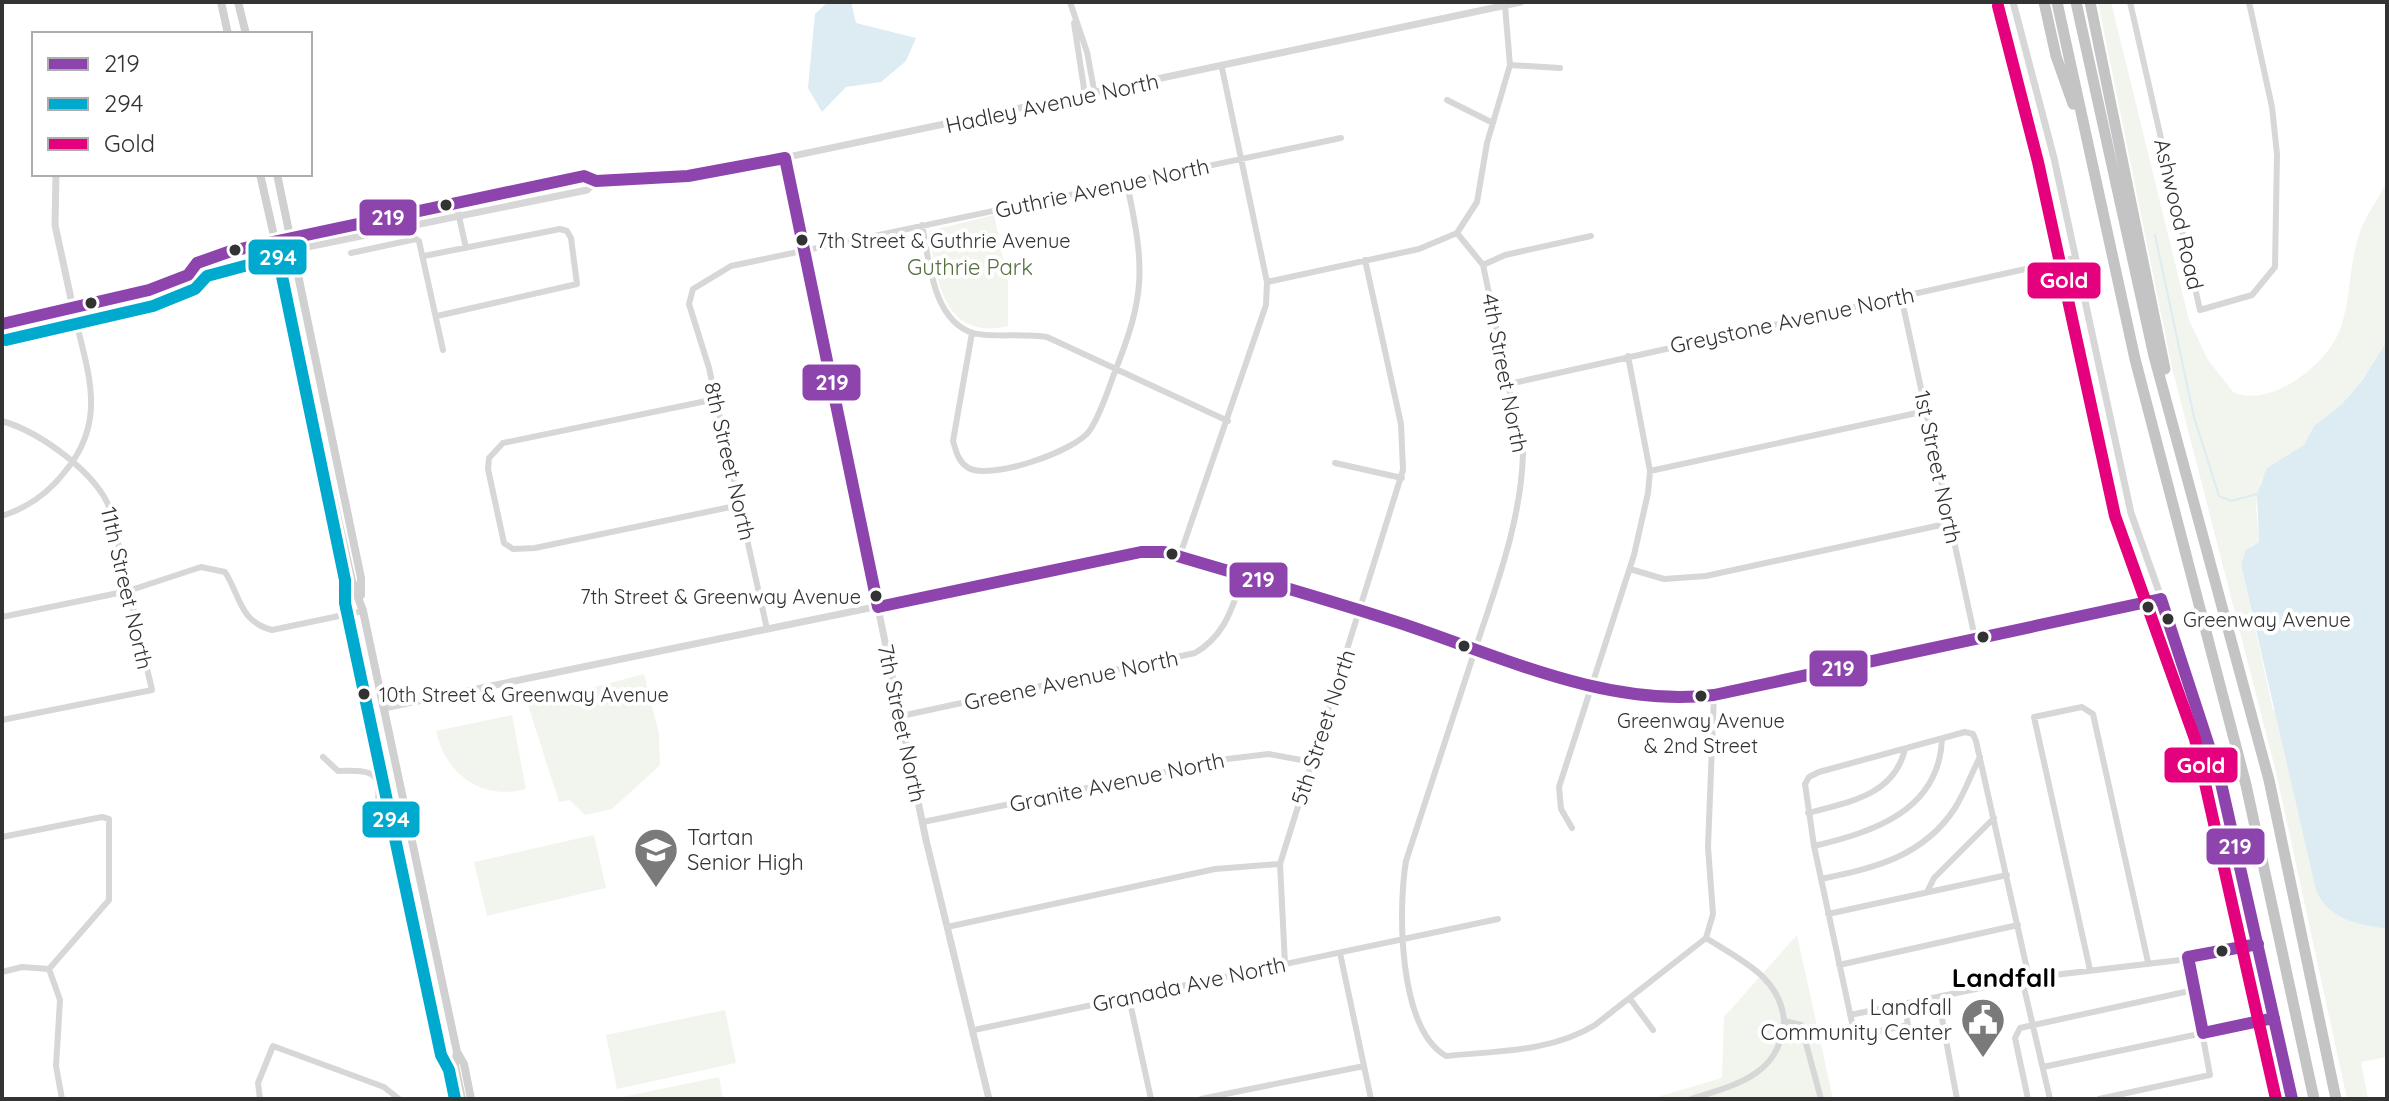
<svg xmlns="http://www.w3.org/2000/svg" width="2389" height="1101" font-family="Quicksand,sans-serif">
<rect width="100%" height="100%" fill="#fff"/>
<path fill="#f1f5ed" d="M2098,2h13l78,318 19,40 25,32c39,17 96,-29 108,-65 10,-30 8,-62 18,-92 6,-20 20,-35 28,-55v161l-17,29 -28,34 -28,22 -10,19 -43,35 -5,27 3,35 -8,4 -10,19 32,145 114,-24v371l-26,5 7,37h-21l-71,-327 -104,-404z
M994,215l14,68v43c-65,16 -72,-48 -79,-95z
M644,674l15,60 1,31 -48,44 -27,6 -15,-15 -11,2 -31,-97z
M512,715l14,74c-45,12 -80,-15 -90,-58z
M594,835l12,53 -119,28 -13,-54z
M1797,935l36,164h-183l72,-21 2,-61z
M725,1010l11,53 -119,26 -11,-54z
M719,1077l4,22h-104l-1,-1z"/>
<path fill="#ddebf3" d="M828,2h23l5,21 60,15 -10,23 -25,21 -35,5 -24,25 -14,-24 7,-74z
M2387,341v588c-30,-5 -58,-9 -71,-39l-75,-325 5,-15 13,-8 -2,-48 10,-26 37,-23 10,-19 28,-22 22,-26z"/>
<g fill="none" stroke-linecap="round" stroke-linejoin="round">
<path stroke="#ddebf3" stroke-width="2" d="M2155,235l39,182 25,79 12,5 26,-7"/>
<path stroke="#d7d7d7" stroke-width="6" d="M1070,2l17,50 8,43
M2130,2l70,308 52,-15 23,-28 2,-113 -5,-47 -23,-105
M1074,23l11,72
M1510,65l50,3
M1447,100l46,23
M456,203l10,45
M922,225c7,34 10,95 51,108 17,5 51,0 74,4l181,84
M1457,233l26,32 40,189c-2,68 -27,132 -48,196 -23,70 -46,141 -69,211 -8,48 -8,167 40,195 49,-5 106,-4 149,-31l111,-87
M351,253l65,-14 3,2 24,109
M424,256l136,-27 7,2 4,7 6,46 -140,32
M1483,265l22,-10 86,-19
M1267,282l152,-33 38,-16 20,-31 10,-59 23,-78 -5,-59
M1901,296l74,342
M972,333l-19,108c3,10 5,20 14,26 20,15 110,-16 123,-37 11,-17 17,-37 24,-56 32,-80 31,-106 13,-190
M1509,384l566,-126
M716,399l-213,44 -14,15 -1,11 16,74 9,6 22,-1 205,-43
M2,421c38,11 97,53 109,91l41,178 -150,30
M1335,463l67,15
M1650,471l276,-60
M2,516c28,-9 48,-24 65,-47 42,-52 19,-101 6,-161
M1180,555l86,-250 1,-23 -45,-214
M1630,569l34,10 42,-3 244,-53
M2,617l126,-26 73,-24 24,5c16,25 14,49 47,58l91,-19
M767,629l-58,-261 -20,-64 4,-15 38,-23 610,-128
M901,716l294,-63c31,-18 37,-46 49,-78
M323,757l15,14c45,-2 43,6 38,47l6,7 27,-1
M1808,813c40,-11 86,-17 97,-64
M923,822l304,-63 42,-5 43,8
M1572,828l-11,-19 -2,-22 75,-232 14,-62 2,-22 -22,-115
M2,837l100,-20 7,2v81l-60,69 11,31 -4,66 6,33
M1814,846c59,-14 125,-35 128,-107
M1821,879c53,-11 102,-22 134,-71 10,-16 16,-34 25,-51
M1927,892l7,-14 60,-60
M1828,914l179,-39
M947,927l268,-58 65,-5
M1706,938l7,-24 -5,-67 6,-152
M1706,938c33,21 75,39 78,83l17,4 20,74
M1340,953l31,146
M1285,964l-5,-100 123,-394 -2,-46 -36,-164
M1839,965l179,-40
M2090,970l-56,-253 48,-10 11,7 55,248
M2,972l20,-5 27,2
M2022,979l28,120
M1938,997l19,102
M1129,998l22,101
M1631,1000l22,30
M1904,1004l4,21 -47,10 -7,-3 -40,-186 -9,-62 4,-7 10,-5 146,-40 8,2 3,7 53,237
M1850,1015l179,-37 168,-20 61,-14
M974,1030l524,-111
M2043,1067l231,-49
M260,1099l-2,-16 15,-37 111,41 15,12
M1201,1099l163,-33
M1691,1099c44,-14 89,-23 93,-78
M2028,1099l-13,-61 5,-10 174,-38
M2099,1099l111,-24 -22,-118"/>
<path stroke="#d7d7d7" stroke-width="7" d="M2013,2l41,156 77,355 79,222 82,364
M785,158l141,682 63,259
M56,174l-1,51 18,83
M188,275l9,-12 78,-23 309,-64 12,5 121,-9 804,-170
M2,324l132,-30 54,-19h15l75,-22 309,-63 9,-9
M384,708l757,-156 39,3 431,137 69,7 34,-4 447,-96"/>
<path stroke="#d0d0d0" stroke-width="8" d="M221,2l7,32
M238,2l8,32
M260,174l92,407 11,30 94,441 -2,13 7,34
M277,174l84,404v17
M457,1052l7,12 7,35"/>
<path stroke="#c4c4c4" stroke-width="11" d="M2044,2l12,54 17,48
M2057,2l78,357 111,426 68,314
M2076,2l78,354 115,424 67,319
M2090,2l75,367"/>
<g stroke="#fff" stroke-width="18">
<path id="bus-1" d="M785,158l93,449
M2,324l147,-34 39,-15 9,-12 34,-12 353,-75 12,5 92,-5 97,-18
M2161,599l60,184 71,316
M878,607l263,-55h23c80,24 160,46 239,72 99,33 205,84 311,71l447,-96
M2258,944l-70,13 15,76 71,-15"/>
</g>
<g stroke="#fff" stroke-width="18">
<path id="bus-2" d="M6,340l147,-34 42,-17 12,-13 71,-19 67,323v23l96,452 8,15 6,29"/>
</g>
<g stroke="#fff" stroke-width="18">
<path id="bus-3" d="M1998,6l40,156 77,354 80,223 81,360"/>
</g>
<use href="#bus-1" stroke="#8e44ad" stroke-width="12"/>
<use href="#bus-2" stroke="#00a9ce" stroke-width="12"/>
<use href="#bus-3" stroke="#e5007d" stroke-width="12"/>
</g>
<defs>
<g id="school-pin" transform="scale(2.3)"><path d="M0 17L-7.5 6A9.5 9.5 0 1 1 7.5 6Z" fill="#7a7a7a" stroke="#fff"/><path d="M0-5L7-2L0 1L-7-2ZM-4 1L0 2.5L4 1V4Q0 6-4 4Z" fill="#fff"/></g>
<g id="civic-pin" transform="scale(2.3)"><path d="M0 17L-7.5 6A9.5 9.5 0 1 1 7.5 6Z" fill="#7a7a7a" stroke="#fff"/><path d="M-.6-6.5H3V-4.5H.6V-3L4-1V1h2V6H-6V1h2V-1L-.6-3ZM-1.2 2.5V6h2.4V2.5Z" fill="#fff"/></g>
</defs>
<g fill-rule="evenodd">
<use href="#school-pin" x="656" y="850"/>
<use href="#civic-pin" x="1983" y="1020"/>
</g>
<g fill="#333" stroke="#fff" stroke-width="3">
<circle cx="446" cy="205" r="7"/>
<circle cx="802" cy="240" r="7"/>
<circle cx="235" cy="250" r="7"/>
<circle cx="91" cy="303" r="7"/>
<circle cx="1172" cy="554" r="7"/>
<circle cx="876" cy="596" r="7"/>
<circle cx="2148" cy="607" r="7"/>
<circle cx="2168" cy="619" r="7"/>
<circle cx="1983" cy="637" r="7"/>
<circle cx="1464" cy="646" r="7"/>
<circle cx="364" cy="694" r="7"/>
<circle cx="1701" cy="696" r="7"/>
<circle cx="2222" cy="951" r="7"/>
</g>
<g text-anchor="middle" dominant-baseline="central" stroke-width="8" stroke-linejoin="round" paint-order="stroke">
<g font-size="20" fill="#333" stroke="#fff" text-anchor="start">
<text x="817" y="240">7th Street &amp; Guthrie Avenue</text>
<text x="861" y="596" text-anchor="end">7th Street &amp; Greenway Avenue</text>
<text x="2183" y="619">Greenway Avenue</text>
<text x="379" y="694">10th Street &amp; Greenway Avenue</text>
<text x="1701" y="720" text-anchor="middle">Greenway Avenue<tspan x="1701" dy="25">&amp; 2nd Street</tspan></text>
</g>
<g font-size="22" fill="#333" stroke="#fff">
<text transform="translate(1052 103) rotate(-12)">Hadley Avenue North</text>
<text transform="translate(1102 188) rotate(-12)">Guthrie Avenue North</text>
<text transform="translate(2179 214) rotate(77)">Ashwood Road</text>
<text transform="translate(1792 320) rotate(-12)">Greystone Avenue North</text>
<text transform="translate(1505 373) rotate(79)">4th Street North</text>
<text transform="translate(730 461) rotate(77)">8th Street North</text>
<text transform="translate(1938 467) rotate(78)">1st Street North</text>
<text transform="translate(127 588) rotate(77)">11th Street North</text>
<text transform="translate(1071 680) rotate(-12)">Greene Avenue North</text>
<text transform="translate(902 723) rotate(78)">7th Street North</text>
<text transform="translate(1323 727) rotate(-72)">5th Street North</text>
<text transform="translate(1117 782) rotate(-12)">Granite Avenue North</text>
<text transform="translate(1189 984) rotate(-12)">Granada Ave North</text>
</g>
<g font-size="22" fill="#56703f" stroke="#fff">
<text x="970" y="267">Guthrie Park</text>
</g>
<g font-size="22" fill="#333" stroke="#fff" text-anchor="start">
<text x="687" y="837">Tartan<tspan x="687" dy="25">Senior High</tspan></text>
<text x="1952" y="1007" text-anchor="end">Landfall<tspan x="1952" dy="25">Community Center</tspan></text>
</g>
<g font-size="26" font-weight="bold" fill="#000" stroke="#fff">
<text x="2004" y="977">Landfall</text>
</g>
</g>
<g stroke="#fff" stroke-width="3">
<rect x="358" y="198" width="60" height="39" rx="8" fill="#8e44ad"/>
<rect x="247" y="238" width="61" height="38" rx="8" fill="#00a9ce"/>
<rect x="2026" y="261" width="76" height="39" rx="8" fill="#e5007d"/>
<rect x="801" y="363" width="61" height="39" rx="8" fill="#8e44ad"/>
<rect x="1228" y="561" width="61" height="38" rx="8" fill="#8e44ad"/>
<rect x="1808" y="649" width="61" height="39" rx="8" fill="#8e44ad"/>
<rect x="2163" y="746" width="76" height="38" rx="8" fill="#e5007d"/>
<rect x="361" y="800" width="60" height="39" rx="8" fill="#00a9ce"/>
<rect x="2205" y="827" width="61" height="39" rx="8" fill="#8e44ad"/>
</g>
<g font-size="22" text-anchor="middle" font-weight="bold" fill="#fff">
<text x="388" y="225">219</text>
<text x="278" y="265">294</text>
<text x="2064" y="288">Gold</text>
<text x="832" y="390">219</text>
<text x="1258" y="587">219</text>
<text x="1838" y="676">219</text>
<text x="2201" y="773">Gold</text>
<text x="391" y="827">294</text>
<text x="2235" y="854">219</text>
</g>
<rect width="2389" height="1101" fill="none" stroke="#333333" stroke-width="8"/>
<rect x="32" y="32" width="280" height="144" fill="#ffffff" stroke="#adadad" stroke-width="2"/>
<rect x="48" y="58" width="40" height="12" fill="#8e44ad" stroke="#adadad" stroke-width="2"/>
<text x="104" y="72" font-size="24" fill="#333333">219</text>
<rect x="48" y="98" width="40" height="12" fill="#00a9ce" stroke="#adadad" stroke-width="2"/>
<text x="104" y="112" font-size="24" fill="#333333">294</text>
<rect x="48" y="138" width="40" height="12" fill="#e5007d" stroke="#adadad" stroke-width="2"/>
<text x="104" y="152" font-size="24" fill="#333333">Gold</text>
</svg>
